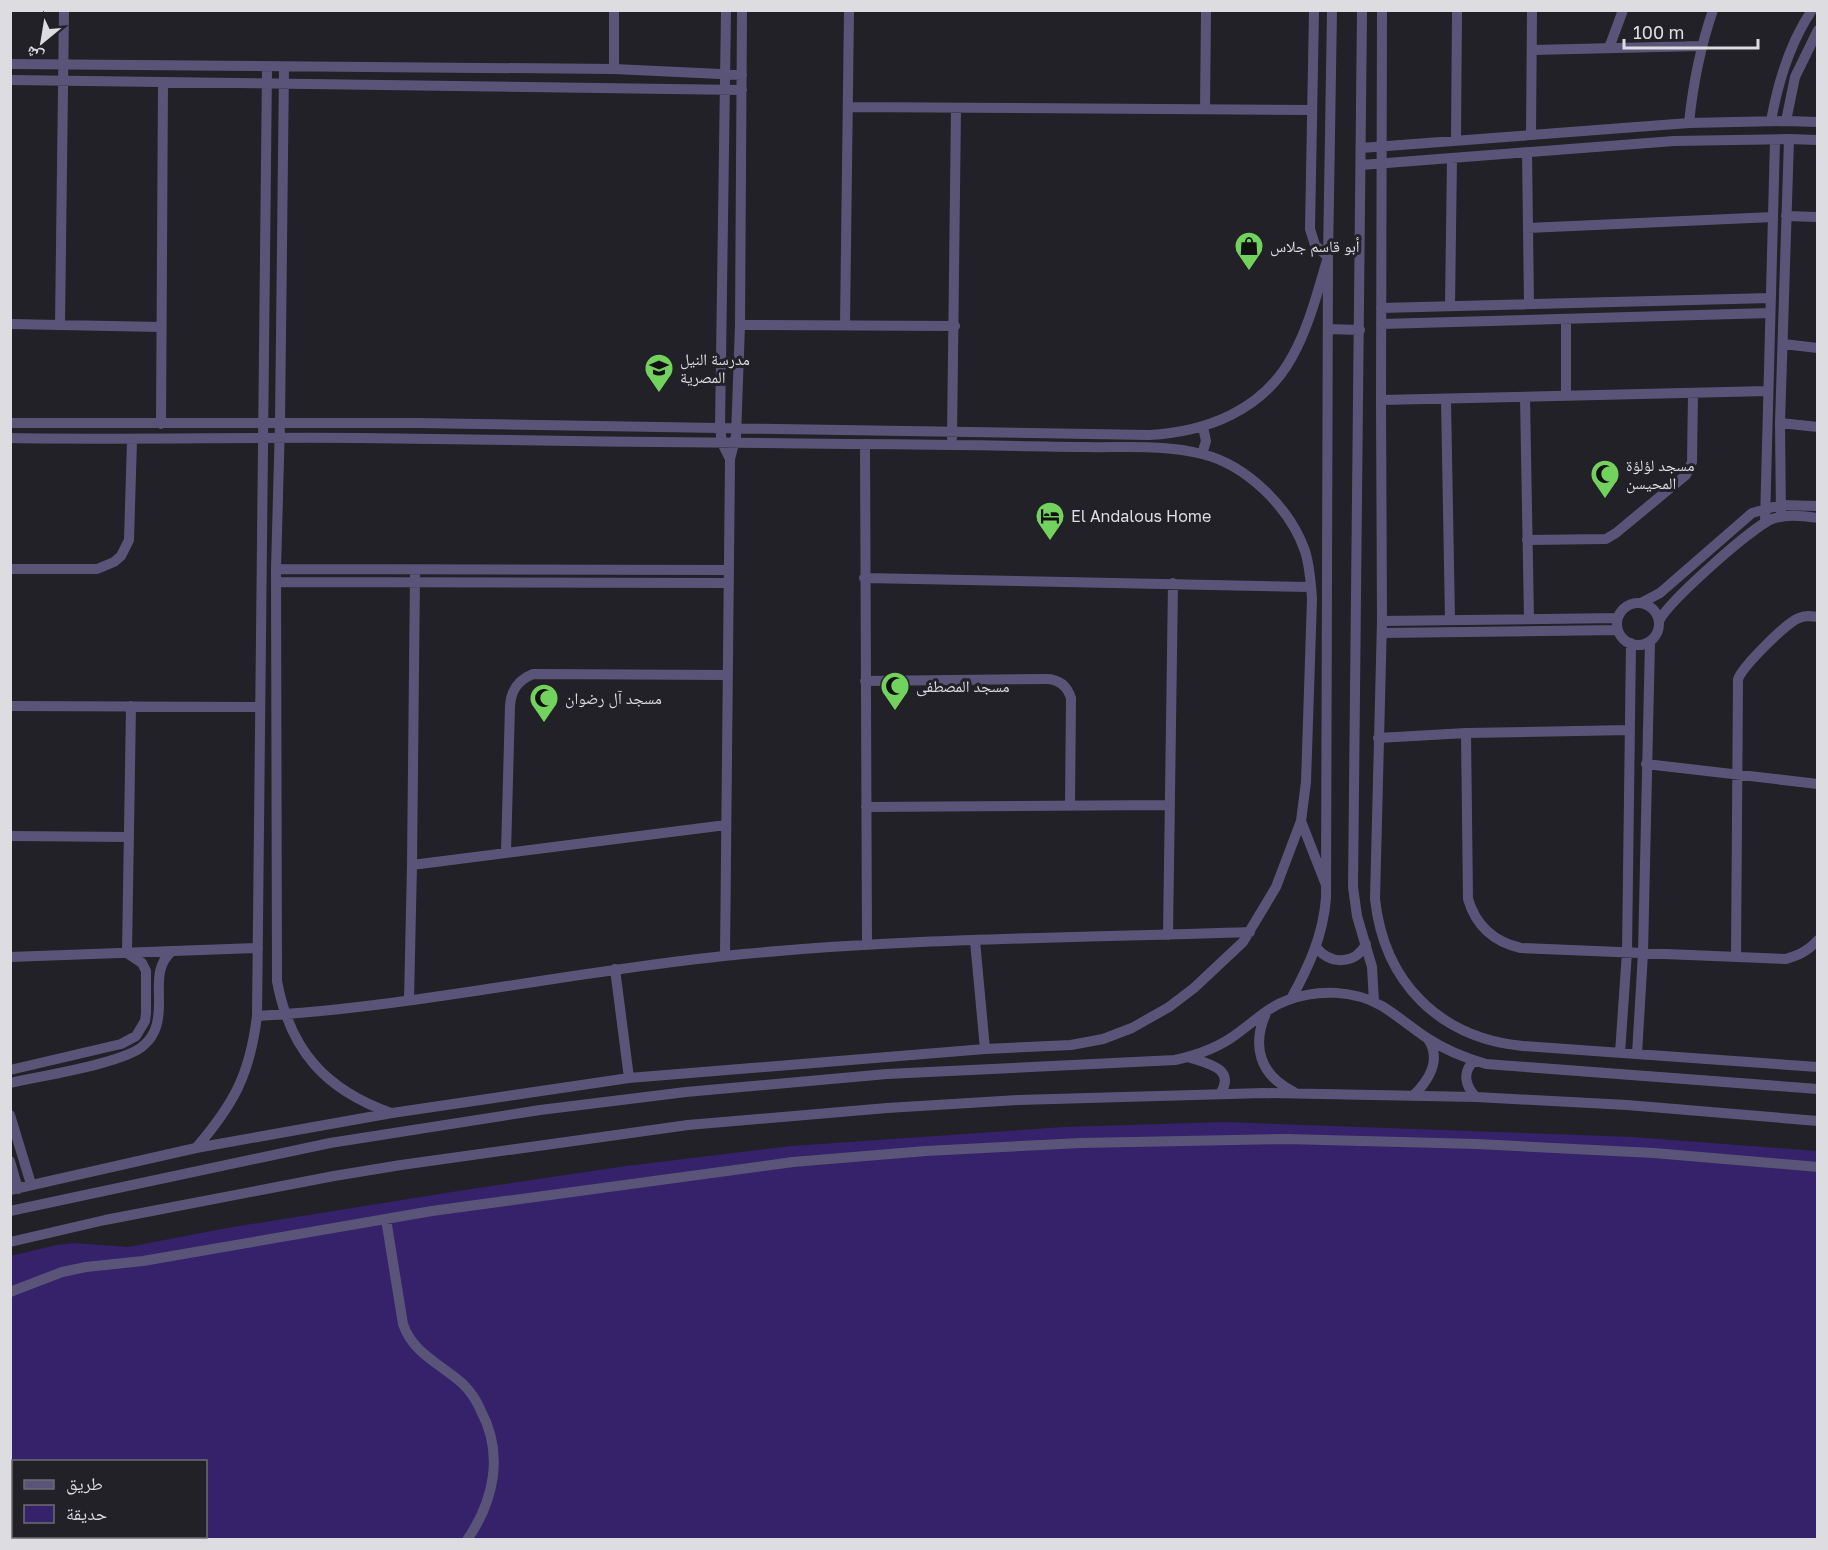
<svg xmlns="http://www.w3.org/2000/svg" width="1828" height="1550" font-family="'Golos Text','Noto Naskh Arabic',sans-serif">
<rect width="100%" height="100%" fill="#222127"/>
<path fill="#35226a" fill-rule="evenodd" d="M1224,1122l409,15 184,14v388h-1806l-1,-283 47,-11 17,-2 54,4 99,-19 231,-37 168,-25 166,-20 272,-19zM14,1462h192v74h-192z"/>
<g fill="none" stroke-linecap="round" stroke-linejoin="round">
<path stroke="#5a5578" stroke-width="10" d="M726,10l-6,418 2,15 8,16
M1314,10l-4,219 5,16 13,12
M1362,10l-9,877 4,29 15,51 2,35
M1382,10l-1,390 1,221 -7,278c9,83 64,139 148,147l295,21
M1609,48l14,-38
M1532,50l169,-4
M10,64l604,5 128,6
M284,67l-4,356 -4,146 1,412c13,70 49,109 114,132
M614,69v-59
M10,80l732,10
M848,107l464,3
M1205,109l1,-99
M1771,121c7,-39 18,-77 41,-111
M1786,121l9,-44 23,-47
M1689,123c4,-39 11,-75 24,-113
M1531,135l1,-125
M1456,140l1,-130
M1361,148l328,-25 97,-2 32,1
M1527,152l2,152
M1361,165l313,-24 115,-2 29,1
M1786,216l32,1
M1528,228l245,-11
M1450,306l2,-148
M1381,308l390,-10
M1566,319v77
M10,324l151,3
M1381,324l389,-11
M60,325l4,-315
M740,325l215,1
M845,325l4,-315
M1328,329l32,1
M1783,344l35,4
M1525,397l4,222
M1446,399l4,221
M1381,400l387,-9
M10,423h408l731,12c58,-3 114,-25 143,-78 17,-30 26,-67 36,-100
M1780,423l38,4
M161,424l2,-342
M10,438c117,2 233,-1 349,0 163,2 325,5 488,6 79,0 158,2 237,3 38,1 81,-3 118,7 45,11 88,54 103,97 5,16 6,32 7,48l-6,183 -5,39 25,64
M952,438l4,-330
M865,444l2,500
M1202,454l4,-13 -3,-14
M1781,517l-1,-94 9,-284
M1765,522l10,-382
M1527,540l79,-1 10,-6 70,-58 6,-13 1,-69
M10,569h87l17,-7 7,-6 8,-16 3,-100
M276,569l453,1
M864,578l447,9
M276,582l453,1
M1641,603l19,-10 92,-80 28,-8 38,1
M1617 624a21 21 0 1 1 42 0a21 21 0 1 1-42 0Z
M1382,621l236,-3
M1659,621c9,-19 93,-94 113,-102 15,-5 30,-3 46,-1
M1382,633l236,-3
M865,681l181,-2c13,0 21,7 25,19l-1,107
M10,706l249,1
M1466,733l2,166c8,27 26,43 53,49l265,11c13,-4 22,-8 32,-19
M1378,738l88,-5 164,-3
M1646,764l172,20
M866,807l304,-2
M10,836l118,1
M506,852l4,-146c1,-16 8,-26 23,-32l195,1
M412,865l314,-40
M1168,935l5,-352
M975,941l10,108
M1316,947c14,18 39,18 50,-3
M725,956l5,-497 6,-23 4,-111 2,-315
M10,957l248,-9
M1736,957l2,-278c5,-13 48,-56 61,-61 6,-3 12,-2 19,-1
M615,969l14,109
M1291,999c18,-33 32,-63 35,-101l2,-641 4,-247
M409,1000l3,-135 3,-291
M1267,1011c-16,34 -8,64 27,81
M257,1016c157,-9 311,-44 467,-60 175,-18 351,-18 526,-24
M1620,1053l7,-101 4,-309
M1637,1054l6,-101 7,-312
M1188,1057c18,6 49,11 32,37
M1474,1061c-12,11 -9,25 2,36
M10,1070l111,-26 15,-8 9,-15 1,-8v-42l-4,-8 -15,-10 4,-247
M10,1083c30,-7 116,-20 134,-38 13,-11 15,-26 15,-42 0,-20 -3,-38 13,-52
M1413,1096c16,-16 29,-36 15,-57
M10,1115l21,69
M196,1148c38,-44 54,-74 61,-132l10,-949
M10,1161l8,28
M10,1190l186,-42 196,-35 237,-35 356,-29 86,-4 32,-6 29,-11 37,-21 25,-19 49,-46 33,-55 25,-66
M10,1211l320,-68 210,-33 146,-18 201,-18 288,-14c23,-5 45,-13 63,-27 17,-12 30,-26 50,-33 30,-11 66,-10 94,6 16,10 30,22 45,32 18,12 38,20 59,26l332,25
M386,1219l17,105c10,30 38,40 60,60 8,8 14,17 18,27 23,43 13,90 -14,129
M10,1242l95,-22 229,-44 67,-11 287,-40 199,-17 131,-8 246,-7 212,4 151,8 191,16
M10,1292l52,-20 24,-5 57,-6 289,-50 361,-49 133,-11 155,-8 205,-4 191,5 177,9 164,14"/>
</g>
<defs>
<g id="shop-pin" transform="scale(1.5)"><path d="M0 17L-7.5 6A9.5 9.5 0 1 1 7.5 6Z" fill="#72d25d" stroke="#222127"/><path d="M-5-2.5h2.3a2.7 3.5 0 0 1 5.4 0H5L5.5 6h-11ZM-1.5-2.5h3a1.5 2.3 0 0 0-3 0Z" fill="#111"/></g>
<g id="school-pin" transform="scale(1.5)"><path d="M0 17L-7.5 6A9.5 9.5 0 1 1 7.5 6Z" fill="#72d25d" stroke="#222127"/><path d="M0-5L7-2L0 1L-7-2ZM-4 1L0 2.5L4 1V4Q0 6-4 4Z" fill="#111"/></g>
<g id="mosque-pin" transform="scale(1.5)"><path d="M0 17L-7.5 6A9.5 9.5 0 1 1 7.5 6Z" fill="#72d25d" stroke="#222127"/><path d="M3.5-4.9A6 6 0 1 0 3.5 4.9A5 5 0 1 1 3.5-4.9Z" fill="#111"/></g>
<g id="hotel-pin" transform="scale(1.5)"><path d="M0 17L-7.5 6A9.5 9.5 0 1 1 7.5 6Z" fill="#72d25d" stroke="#222127"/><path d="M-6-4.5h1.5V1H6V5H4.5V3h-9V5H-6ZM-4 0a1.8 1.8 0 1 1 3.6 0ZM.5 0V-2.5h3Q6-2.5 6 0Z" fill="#111"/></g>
</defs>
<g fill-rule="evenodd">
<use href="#shop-pin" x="1249" y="246"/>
<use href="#school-pin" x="659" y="368"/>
<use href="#mosque-pin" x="1605" y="474"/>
<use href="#hotel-pin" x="1050" y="516"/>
<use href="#mosque-pin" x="895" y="686"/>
<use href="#mosque-pin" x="544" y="698"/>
</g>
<g text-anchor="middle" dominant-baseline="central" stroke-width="6" stroke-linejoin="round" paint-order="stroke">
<g font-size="16" fill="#dddce1" stroke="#222127" text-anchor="start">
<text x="1270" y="246">أبو قاسم جلاس</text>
<text x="680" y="359">مدرسة النيل<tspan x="680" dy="18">المصرية</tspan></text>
<text x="1626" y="465">مسجد لؤلؤة<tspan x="1626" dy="18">المحيسن</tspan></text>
<text x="1071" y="516">El Andalous Home</text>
<text x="916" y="686">مسجد المصطفى</text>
<text x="565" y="698">مسجد آل رضوان</text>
</g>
</g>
<rect width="1828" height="1550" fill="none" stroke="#dddce1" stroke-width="24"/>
<rect x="12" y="1460" width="195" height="78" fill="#222127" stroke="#6d6c71" stroke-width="1.5"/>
<rect x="24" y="1480" width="30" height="9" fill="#5a5578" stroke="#6d6c71" stroke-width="1.5"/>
<text x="66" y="1490" font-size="18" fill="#dddce1">طريق</text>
<rect x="24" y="1505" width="30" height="18" fill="#35226a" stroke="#6d6c71" stroke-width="1.5"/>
<text x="66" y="1520" font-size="18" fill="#dddce1">حديقة</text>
<g transform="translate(42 42) rotate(210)" stroke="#222127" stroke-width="4.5" paint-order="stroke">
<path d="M0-4.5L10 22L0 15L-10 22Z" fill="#dddce1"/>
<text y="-9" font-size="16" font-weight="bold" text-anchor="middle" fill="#dddce1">ش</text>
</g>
<path d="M1624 39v9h134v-9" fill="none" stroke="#dddce1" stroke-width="3"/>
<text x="1633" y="39" font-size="18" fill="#dddce1" stroke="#222127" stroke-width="4.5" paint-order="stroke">100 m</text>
</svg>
